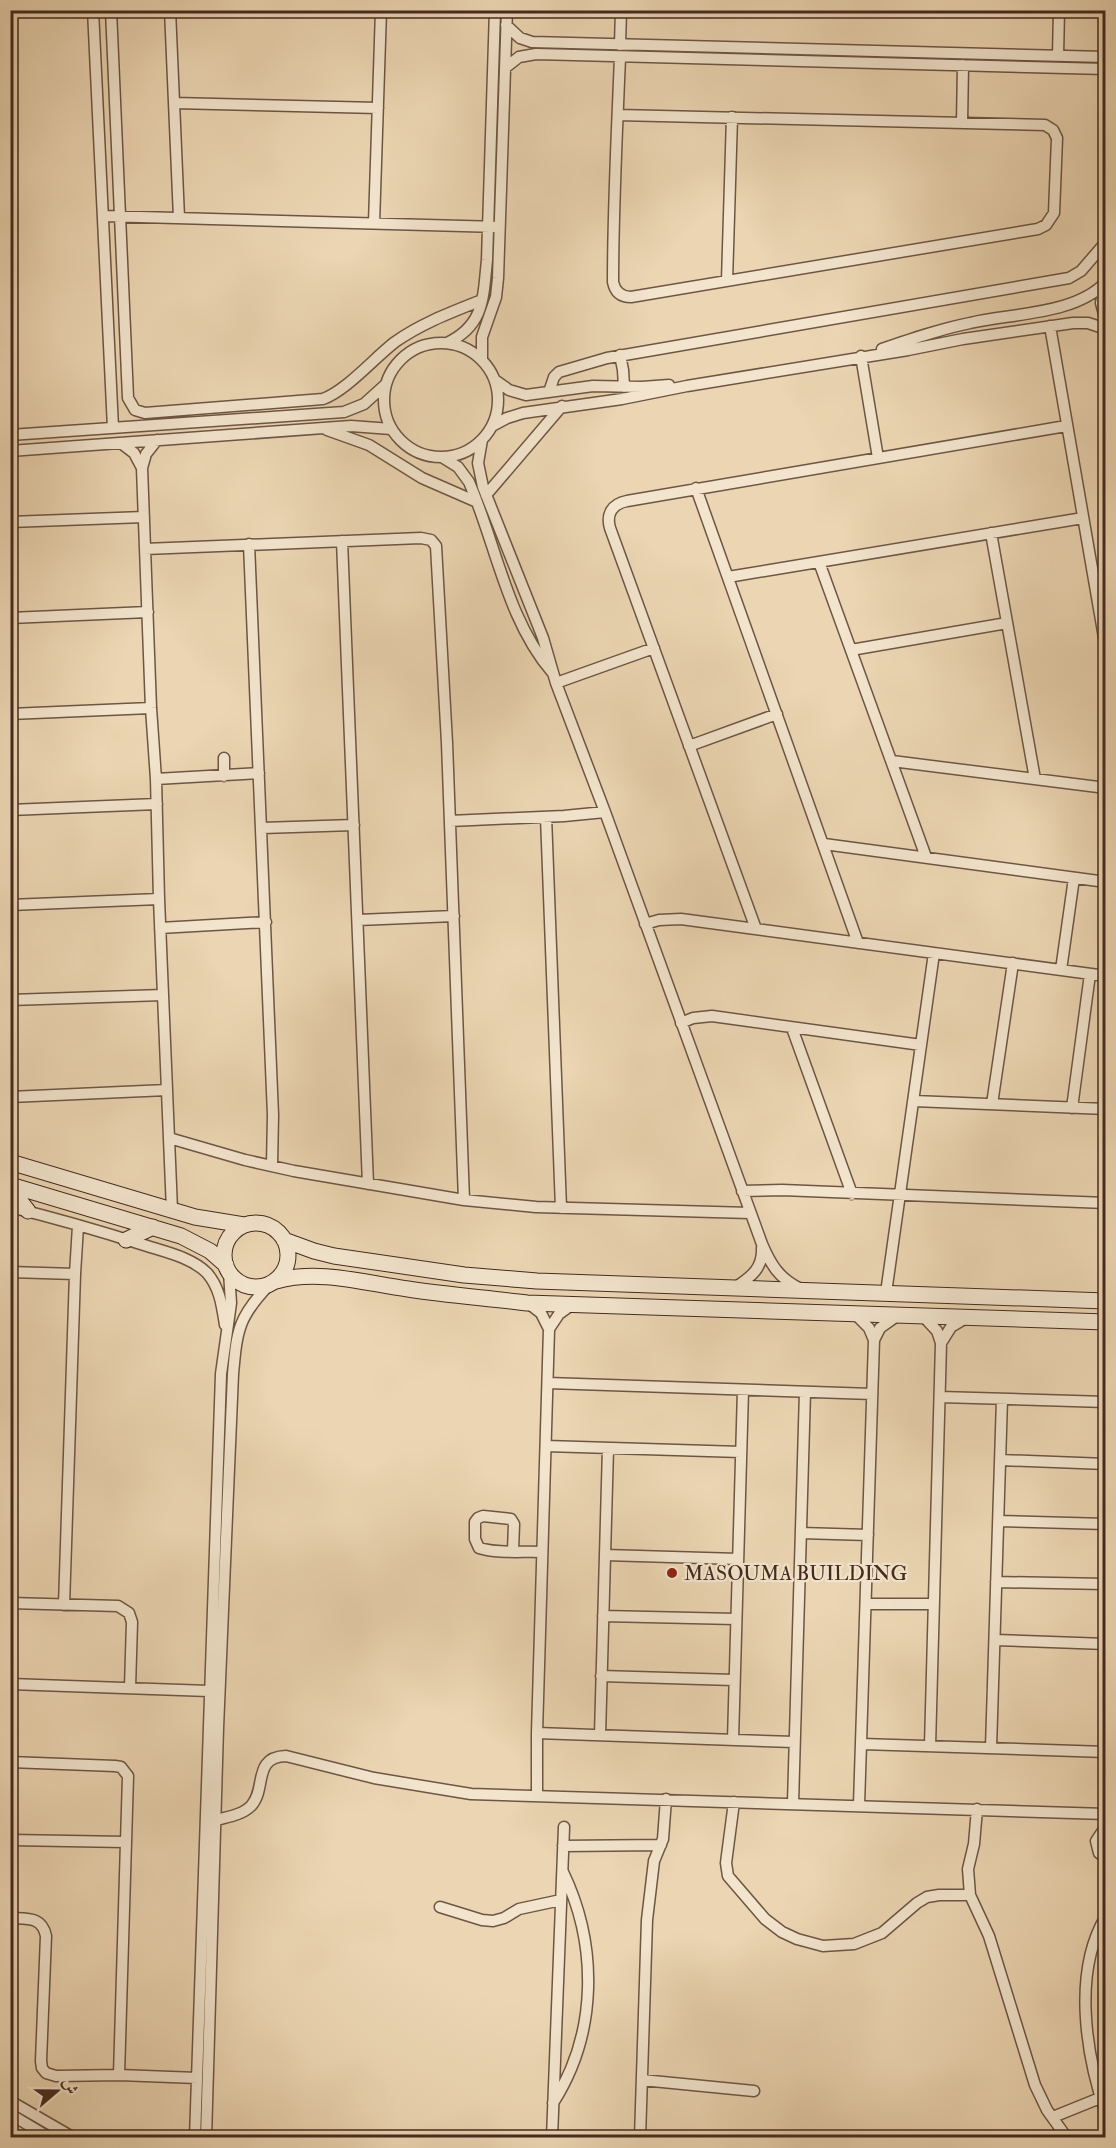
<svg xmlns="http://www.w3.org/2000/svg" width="1116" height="2148" font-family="'IM FELL Double Pica',Amiri,serif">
<rect width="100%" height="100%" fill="#ebd5b2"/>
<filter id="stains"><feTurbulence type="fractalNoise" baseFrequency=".00333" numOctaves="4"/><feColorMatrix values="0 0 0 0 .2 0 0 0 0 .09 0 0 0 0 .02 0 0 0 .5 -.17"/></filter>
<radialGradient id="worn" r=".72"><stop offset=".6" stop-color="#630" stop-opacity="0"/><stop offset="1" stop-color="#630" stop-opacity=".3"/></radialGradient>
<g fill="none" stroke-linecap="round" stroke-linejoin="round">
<g stroke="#6e5544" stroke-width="13">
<path id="street" d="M93,10l20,418
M111,10l17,388 7,12 10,3 178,-14c24,-9 50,-40 72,-57 27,-19 57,-30 87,-42
M170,10l9,208
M506,25l14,13 12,4 574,15
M620,45l1,-35
M1058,56l1,-46
M505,68l14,-11 17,-3 570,15
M174,103l204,5
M618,115l427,10 8,5 4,8 -3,75 -8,12 -8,4 -407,68c-10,0 -16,-5 -18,-15 0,-75 4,-150 7,-225
M962,123l1,-58
M104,216l395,11
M374,223l7,-213
M727,281l5,-164
M1105,284l-4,19 5,18
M1050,326l56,323
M384 400a57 57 0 1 1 114 0a57 57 0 1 1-114 0Z
M447,343c38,-18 36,-46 40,-83l8,-250
M882,349c29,-10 58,-20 88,-26 42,-10 105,-8 136,-41
M620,355l3,15 1,17
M861,356l17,102
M482,360v-23l14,-40 2,-19 9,-268
M495,380l14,10 17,5 67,-9 49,1 27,-2
M549,392l5,-15 5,-5 48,-14 462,-80 12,-7 25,-29
M492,426l15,-8 16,-5 99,-14 65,-13 221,-36 55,-11 110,-16h15l18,6
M327,430l42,15 53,33 55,24
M10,435l334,-23 20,-8 21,-19
M157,440l-11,14 -4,14 9,240 5,71 3,120 13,311
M482,440l-4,23 5,24 60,151 13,45 49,129 157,432c9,21 17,34 37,44
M121,443l13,10 8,15
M10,451l341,-25 40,3
M442,457l16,10 11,15c27,62 38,138 83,190
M696,488l162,455
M486,495l76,-89
M10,522l134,-5
M991,533l44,246
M342,541l26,643
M249,544l24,571 -1,50
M145,549l276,-11 10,2 5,6 11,197 17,457
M819,562l107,295
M728,577l355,-59
M10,618l138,-6
M851,650l156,-27
M556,683l98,-35
M10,714l141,-6
M689,746l88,-32
M892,761l214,27
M224,776v-18
M156,779l103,-6
M10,810l147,-6
M546,817l15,391
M450,821l114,-5 41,-4
M262,828l92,-3
M824,844l282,38
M10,905l149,-6
M358,920l96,-4
M645,924l14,-4 22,-1 425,57
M160,928l106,-6
M756,929l-146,-401c-4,-14 2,-24 17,-27l439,-75
M1061,970l13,-92
M10,1000l153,-5
M681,1023l12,-5 19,-2 209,29
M792,1028l60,166
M10,1097l157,-7
M914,1101l192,8
M992,1104l21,-141
M1072,1108l18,-134
M169,1138l76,22 49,11 170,29 72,7 214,6
M742,1191l40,-1 324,13
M10,1207c45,11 90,24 134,38 21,7 47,12 63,28 13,15 15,33 18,52
M10,1272l65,2
M736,1287c15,-10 27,-19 26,-39
M886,1293l48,-340
M528,1303l13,10 8,16 -12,404v62
M855,1314l14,14 5,12
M924,1317l13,14 4,12 -11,403
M549,1329l10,-15 14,-10
M941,1343l10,-16 15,-9
M548,1383l324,11
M940,1397l166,5
M546,1446l195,6
M1000,1460l106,4
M999,1521l107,3
M801,1533l67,2
M513,1551l1,-27 -3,-5 -28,-3 -5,2 -3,4v17l4,9c19,6 44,3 63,4
M605,1555l133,4
M996,1582l110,2
M10,1603l108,3 11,7 3,9 -2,65
M866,1604h68
M64,1605l11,-331 3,-48
M603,1616l133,3
M995,1640l111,4
M601,1676l133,4
M10,1684l199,7
M537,1733l257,9
M600,1735l8,-287
M733,1740l10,-350
M862,1744l244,8
M991,1748l11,-349
M10,1762l105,4 6,1 7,9 -9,299
M734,1802l-8,61 2,13 37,43 17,13 15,7 26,7 31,-2 28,-11 35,-30 10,-6 12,-2h31
M793,1803l12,-411
M859,1805l15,-465 6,-12 17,-12
M977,1809l-3,35 -6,25 2,26 19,41 46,149 12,25 20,28
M216,1820c11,-3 26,-5 35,-14 16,-17 1,-49 35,-50l88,22 97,16 635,20
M1106,1826l-10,15 3,12 7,5
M10,1840l116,2
M563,1846l98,-1
M440,1907l42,13 11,1 11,-3 15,-9 42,-9
M1106,1916c-34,56 -20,140 0,198
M10,1918c17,1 32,-2 36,18l-5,125 1,7 4,5 10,3 63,-1 78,3
M642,2080l112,11
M10,2101l64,37
M553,2103c45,-70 45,-158 10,-231
M10,2114l40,24
M1053,2117l47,-19
M195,2138l26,-764 10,-71 -2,-31
M206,2138l12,-410 15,-354c4,-44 5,-57 37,-90
M552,2138l12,-311
M640,2138l7,-218 7,-59 9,-22 3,-40"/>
</g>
<g stroke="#452a20" stroke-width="17">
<path id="secondary" d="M10,1162l185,55 49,8
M10,1185l171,51 29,15 16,14
M10,1188l18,23
M224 1255a32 32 0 1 1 64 0a32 32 0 1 1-64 0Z
M126,1240l27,-13
M284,1240l30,11 20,5 130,19 73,6 569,20
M276,1281c43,-12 88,2 132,8 39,6 79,9 119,14l579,19"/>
</g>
<use href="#street" stroke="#f2e4cd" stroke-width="10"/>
<use href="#secondary" stroke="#f2e4cd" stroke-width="15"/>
</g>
<circle fill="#8f2418" stroke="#f2e4cd" stroke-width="2" cx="672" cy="1573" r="6"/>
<g text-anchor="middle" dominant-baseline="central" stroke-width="4.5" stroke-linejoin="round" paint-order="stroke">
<g font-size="20" fill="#452a20" stroke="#f2e4cd" text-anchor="start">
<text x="684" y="1573">MASOUMA BUILDING</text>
</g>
</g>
<rect width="1116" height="2148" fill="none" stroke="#ebd5b2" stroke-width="36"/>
<rect x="12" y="12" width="1092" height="2124" fill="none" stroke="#452a20" stroke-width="3"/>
<rect x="18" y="18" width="1080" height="2112" fill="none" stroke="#452a20" stroke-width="1.5"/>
<g transform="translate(57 2091) rotate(70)" stroke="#f2e4cd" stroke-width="4.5" paint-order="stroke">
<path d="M0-4.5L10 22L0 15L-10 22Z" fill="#452a20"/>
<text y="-9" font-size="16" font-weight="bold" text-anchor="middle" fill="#452a20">ش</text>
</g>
<rect width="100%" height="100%" filter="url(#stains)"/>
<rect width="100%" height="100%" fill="url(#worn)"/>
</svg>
